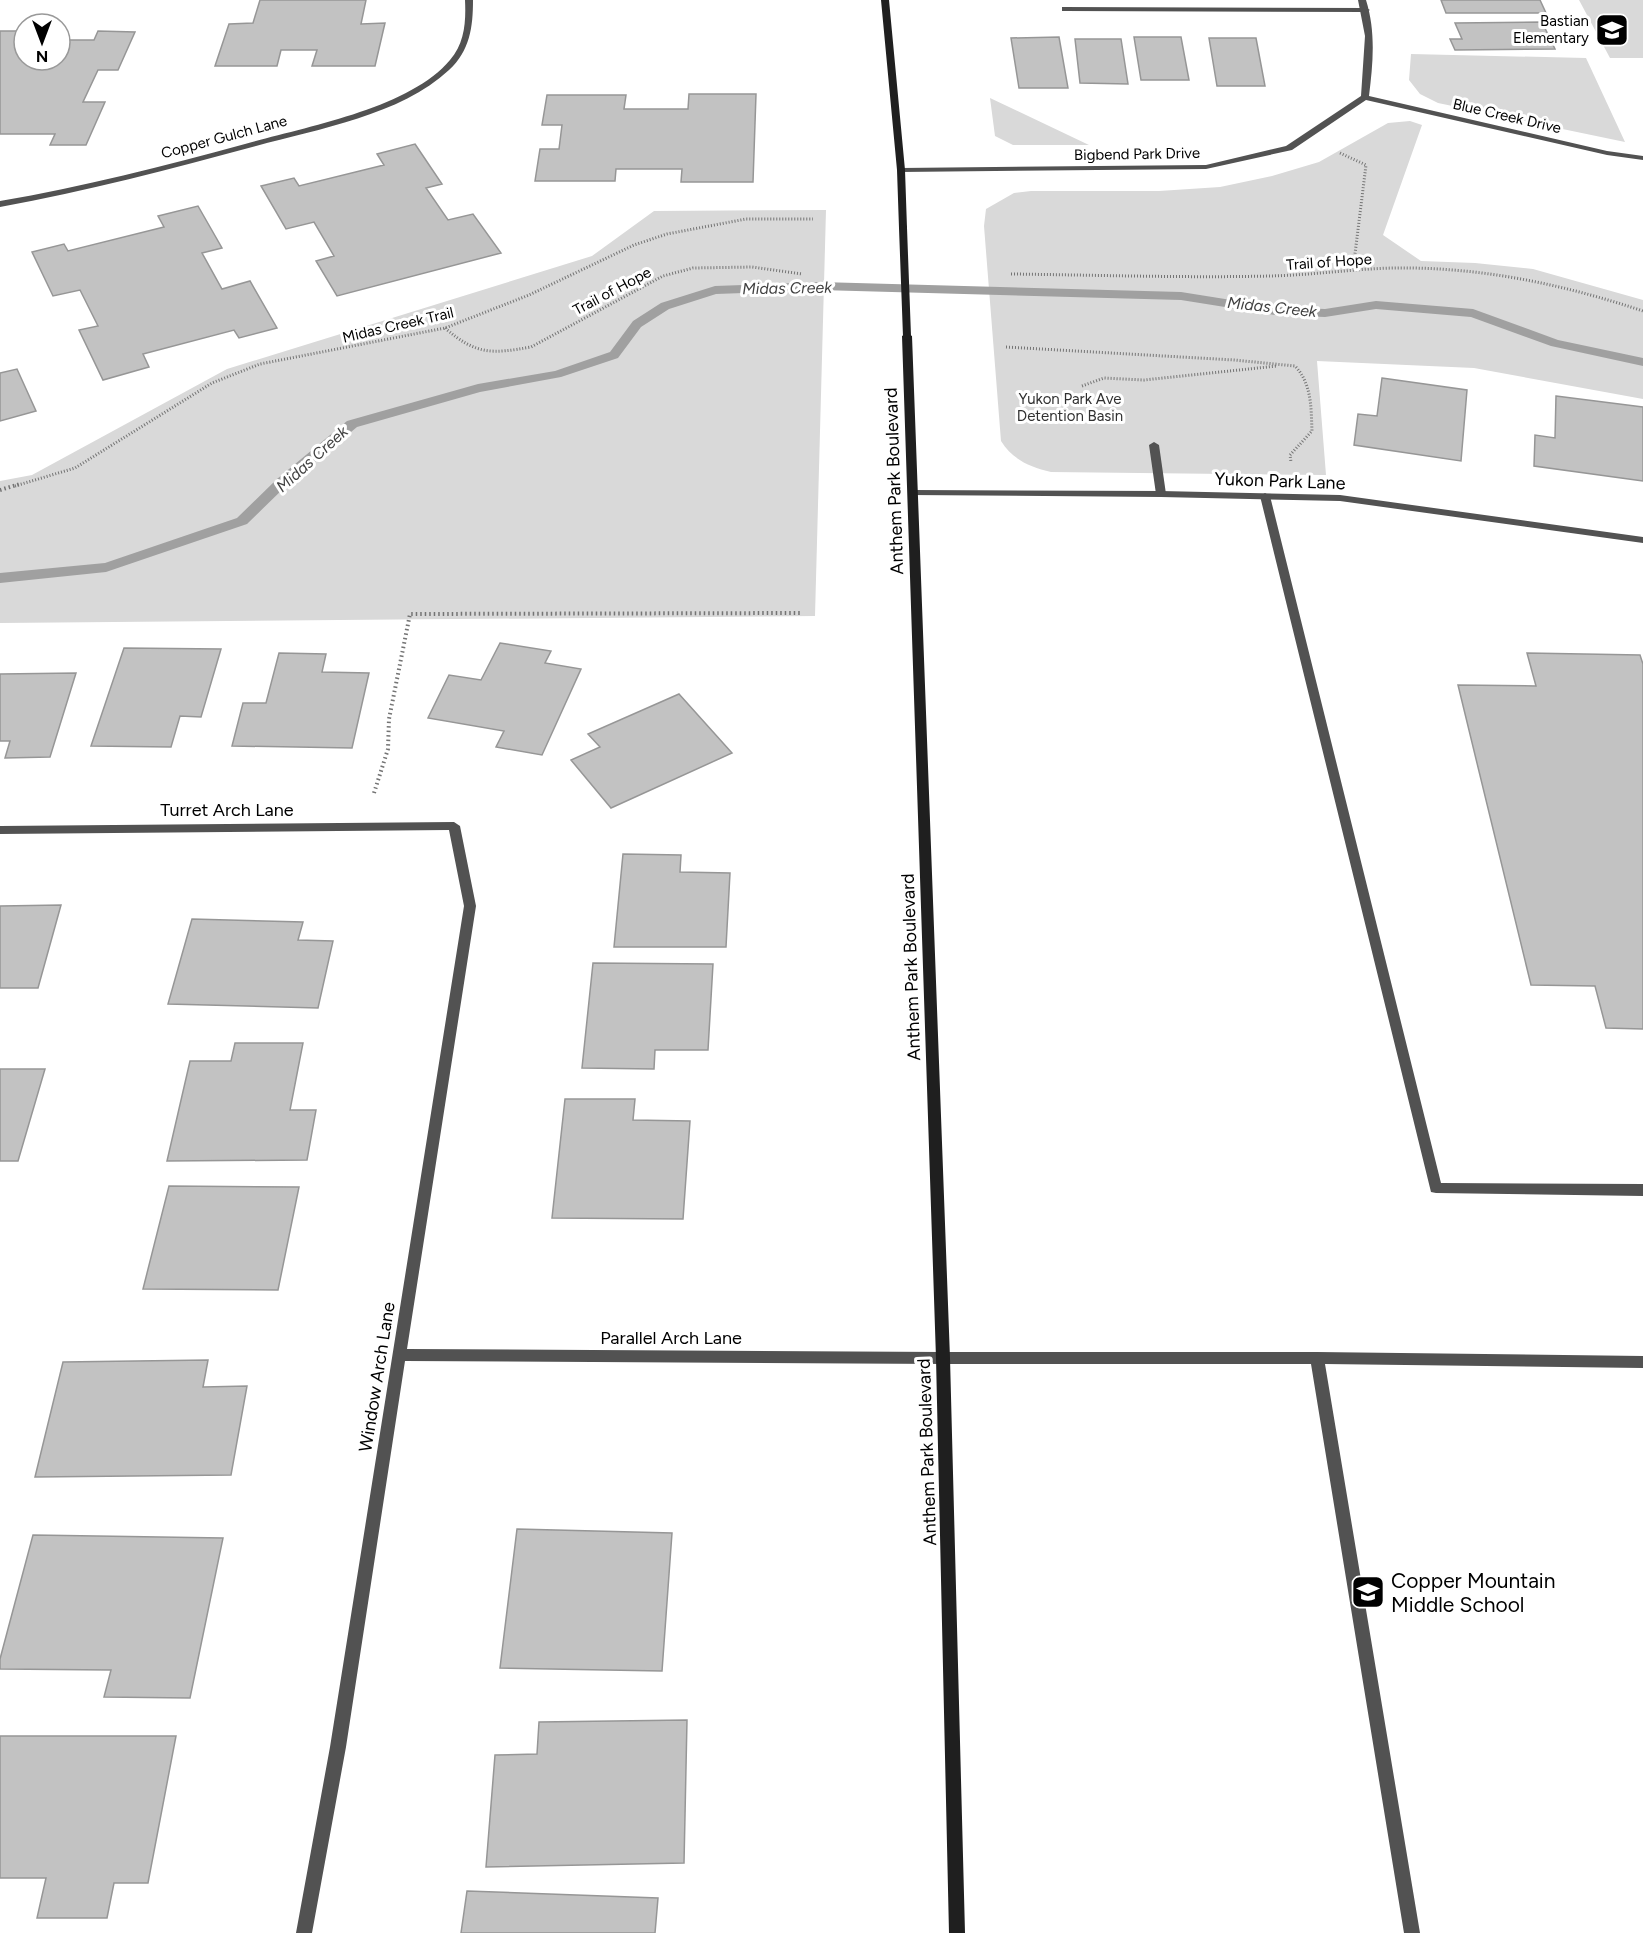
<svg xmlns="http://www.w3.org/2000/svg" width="1643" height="1933" font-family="Figtree,sans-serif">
<rect width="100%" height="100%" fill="#fff"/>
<path fill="#d9d9d9" d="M1579,0h64v58h-33z
M1411,54l175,4 39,84 -187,-39 -18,-9 -11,-14z
M990,98l99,47h-76l-18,-9z
M1410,121l12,4 -39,110 38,26 54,2 58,6 110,31v99l-169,-31 -157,-7 9,114 -275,-3c-21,-5 -38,-12 -50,-31l-17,-215 2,-17 28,-16 17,-2h128l61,-4 52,-11 47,-14 69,-39z
M826,210l-11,406 -815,7v-142l32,-6 195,-106 365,-113 62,-45z"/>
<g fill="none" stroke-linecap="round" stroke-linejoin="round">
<path fill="#a0a0a0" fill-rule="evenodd" d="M820,282l361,10 94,15 50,2 51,-8 97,8 85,31 85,18v8l-92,-20 -80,-29 -95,-8 -51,8 -50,-2 -94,-15 -361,-10 -104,4 -47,15 -28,18 -23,31 -57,19 -81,15 -123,35 -70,58 -40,39 -141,48 -106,11v-10l105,-10 132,-45 40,-39 70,-58 131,-37 77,-13 55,-19 23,-31 28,-18 54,-17z"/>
</g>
<path fill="#c2c2c2" stroke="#969696" stroke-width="1.5" d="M260,0h106l-5,24 24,-1 -10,43h-63l5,-16h-36l-4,16h-62l14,-42 24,-1z
M1441,0h99l6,13h-100z
M1542,22l13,27 -100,1 -5,-11h12l-7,-16z
M0,31h19l-4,9h9v20h36v-20h34l4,-9 37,1 -17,38h-20l-15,32h22l-19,43h-36l5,-11h-55z
M1059,37l9,51h-49l-8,-50z
M1134,37h47l8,43h-48z
M1209,38h47l9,48h-48z
M1075,39h46l7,45 -48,-1z
M689,94h67l-3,88h-72l1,-13h-66l-1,12h-80l5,-32h19l3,-24h-20l5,-30h79l-2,14h64z
M415,144l27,40 -16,4 22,32 25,-6 28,39 -164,43 -21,-35 18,-5 -20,-34 -28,7 -25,-43 33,-8 5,8 85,-21 -7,-11z
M198,206l24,42 -20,5 20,36 28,-8 27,47 -38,10 -5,-8 -91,24 6,13 -46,13 -24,-50 19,-4 -18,-36 -27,6 -21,-44 32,-8 4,7 96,-24 -6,-11z
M17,369l19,42 -36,10v-48z
M1382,378l85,12 -6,71 -107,-16 4,-31 19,2z
M1556,396l87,11v74l-109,-15 1,-31 20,3z
M500,643l51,8 -6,12 36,6 -39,86 -46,-8 8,-16 -76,-13 21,-43 32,5z
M124,648l97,1 -20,68 -21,-1 -9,31 -80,-1z
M279,653l47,1 -4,18 47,1 -17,75 -120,-2 11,-43h23z
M1527,653l113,2 3,9v365l-37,-1 -11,-42 -64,-1 -73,-300 78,1z
M76,673l-26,84 -45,1 5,-17h-10v-67z
M679,694l53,59 -121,55 -40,-48 29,-13 -12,-13z
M623,854l58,1 -1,17 50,1 -4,74h-112z
M61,905l-23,83h-38v-82z
M192,919l111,3 -5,18 35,1 -15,67 -150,-4z
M593,963l120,1 -5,86h-53l-1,19 -72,-1z
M235,1043h68l-13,67h26l-9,50 -140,1 23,-100h41z
M0,1069h45l-27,92h-18z
M565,1099h70l-2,21 57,1 -7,98 -131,-1z
M169,1186l130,1 -21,103 -135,-1z
M208,1360l-5,27 44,-1 -16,89 -196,2 28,-115z
M517,1529l155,4 -10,138 -162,-3z
M33,1535l190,3 -33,160 -86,-1 7,-27 -111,-1v-10z
M687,1720l-3,143 -198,4 9,-112 42,-1 2,-32z
M0,1736h176l-28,147h-34l-7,35h-70l9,-40h-46z
M467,1891l191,7 -3,35h-194z"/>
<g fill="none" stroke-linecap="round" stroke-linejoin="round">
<path stroke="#747474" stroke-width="3" stroke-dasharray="1 2" stroke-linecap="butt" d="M1340,153l26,12 -13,105
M1011,274c86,1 173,4 259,2 47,-1 94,-9 141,-8 80,1 157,18 232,43
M445,328c31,27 47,26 86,19l132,-71 30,-8 59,-1 50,7
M1006,347l228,13 61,6c17,18 16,42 17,65l-22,24 1,7
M1082,386l22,-8 40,2 133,-14
M15,486l60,-18 137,-85 48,-19 185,-36 84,-33 105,-50 33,-11 79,-15h67"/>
<path stroke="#747474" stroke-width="4" stroke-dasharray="1.5 3" stroke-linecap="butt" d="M0,490l20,-6
M374,793l14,-44 1,-30 21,-105 391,-1"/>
<path fill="#525252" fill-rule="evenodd" d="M1062,7l304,1 4,2 -4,2 -301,-1h-3z
M1154,442l5,3 7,49 -5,3 -5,-3 -7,-49z
M1265,493l5,3 171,687 202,1v12l-207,-3 -5,-1 -171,-696z
M943,1352h374l326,4v12l-318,-4 95,569h-16l-93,-569h-368l-5,-2 -2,-4 2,-4z"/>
<path fill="#525252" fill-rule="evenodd" d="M465,0h8c0,27 -3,51 -24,70 -48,45 -131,59 -193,76 -85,23 -169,45 -256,61v-6c83,-14 164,-35 245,-57 59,-17 164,-35 205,-84 15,-17 16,-39 15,-60z
M1358,0h8c10,32 7,63 3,96l238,55 36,5v4l-36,-5 -241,-55 -74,50 -86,19 -305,3 -4,-2 4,-2 305,-3 80,-19 75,-50 4,-60z
M913,490l248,1 179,4 303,42v6l-303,-42 -179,-4 -251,-2v-4z
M454,822l6,4 16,80 -69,443 536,3 5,2 2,4 -2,4 -5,2 -538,-3 -59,386 -34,186h-16l34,-186 134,-841 -15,-76 -449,4v-8z"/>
<path fill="#1f1f1f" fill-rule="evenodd" d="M881,0h8l16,170 2,58 -4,3 -4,-3 -2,-58z
M907,333l5,3 38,1022 15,575h-16l-13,-575 -34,-1022z"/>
<path stroke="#1f1f1f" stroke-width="8" d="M903,228l4,108"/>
</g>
<defs>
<g id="school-square" transform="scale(1.725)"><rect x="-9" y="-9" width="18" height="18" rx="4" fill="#000" stroke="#fff"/><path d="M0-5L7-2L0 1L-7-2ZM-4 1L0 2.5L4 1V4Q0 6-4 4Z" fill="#fff"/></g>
</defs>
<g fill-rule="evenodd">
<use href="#school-square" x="1612" y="30"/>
<use href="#school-square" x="1368" y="1592"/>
</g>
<g text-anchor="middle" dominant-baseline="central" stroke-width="6" stroke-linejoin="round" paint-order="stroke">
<g font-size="15" fill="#000" stroke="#fff" text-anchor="end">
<text x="1589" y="21">Bastian<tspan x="1589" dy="17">Elementary</tspan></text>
</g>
<g font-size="15" fill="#000" stroke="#fff">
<text transform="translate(1507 116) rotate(13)">Blue Creek Drive</text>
<text transform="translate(224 137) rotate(-15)">Copper Gulch Lane</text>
<text transform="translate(1137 154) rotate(-1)">Bigbend Park Drive</text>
<text transform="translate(1329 262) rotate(-4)">Trail of Hope</text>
<text transform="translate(612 291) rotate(-28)">Trail of Hope</text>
<text transform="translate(398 325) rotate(-13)">Midas Creek Trail</text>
</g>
<g font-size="15" fill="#303030" stroke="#fff">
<text x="1070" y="399">Yukon Park Ave<tspan x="1070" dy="17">Detention Basin</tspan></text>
</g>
<g font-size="16" font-style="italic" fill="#414141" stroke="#fff">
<text transform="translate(787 288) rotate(-1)">Midas Creek</text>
<text transform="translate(1272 307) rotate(6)">Midas Creek</text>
<text transform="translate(312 459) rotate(-42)">Midas Creek</text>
</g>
<g font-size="18" fill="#000" stroke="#fff">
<text transform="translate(894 481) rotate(-92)">Anthem Park Boulevard</text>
<text transform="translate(1280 481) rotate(2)">Yukon Park Lane</text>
<text x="227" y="810">Turret Arch Lane</text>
<text transform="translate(911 967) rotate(-92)">Anthem Park Boulevard</text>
<text x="671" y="1338">Parallel Arch Lane</text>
<text transform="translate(377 1377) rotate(-81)">Window Arch Lane</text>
<text transform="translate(927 1452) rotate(-92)">Anthem Park Boulevard</text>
</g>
<g font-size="21" fill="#000" stroke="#fff" text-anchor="start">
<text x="1391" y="1580">Copper Mountain<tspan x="1391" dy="24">Middle School</tspan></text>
</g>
</g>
<g transform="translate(42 42) rotate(180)"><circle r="28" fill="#ffffff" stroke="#999999" stroke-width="1.5"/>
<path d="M0-4.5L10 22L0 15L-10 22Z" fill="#000000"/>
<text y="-9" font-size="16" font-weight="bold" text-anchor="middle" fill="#000000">N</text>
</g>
</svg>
